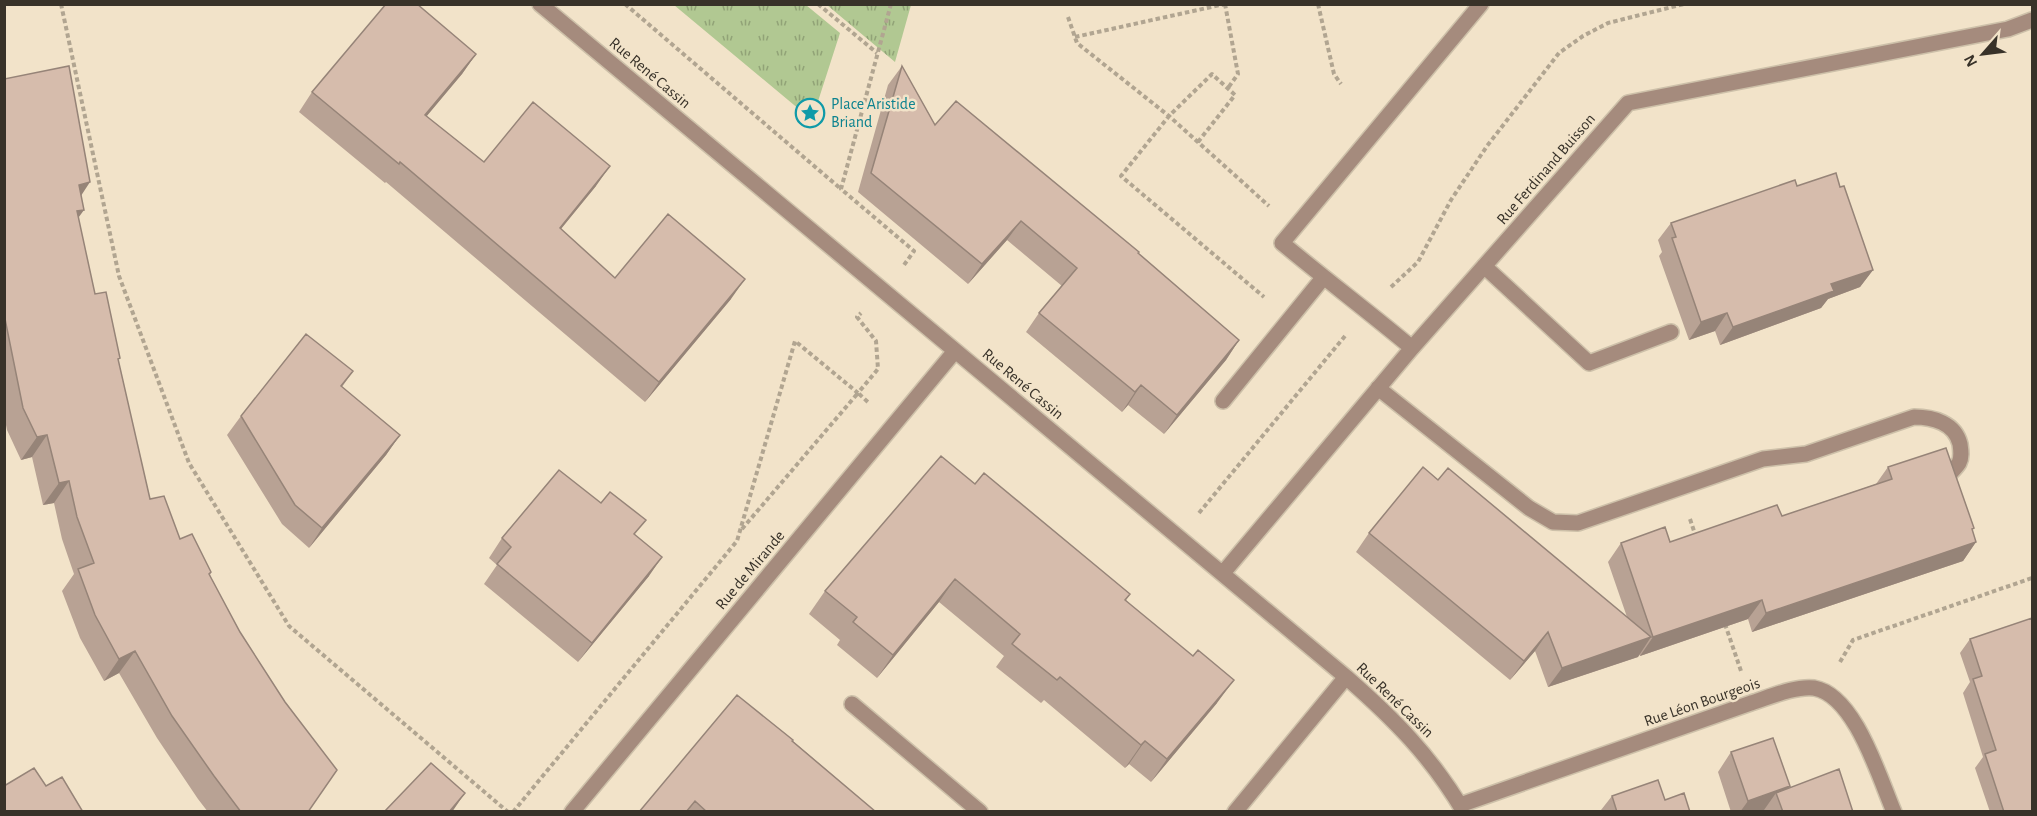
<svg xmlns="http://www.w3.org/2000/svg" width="2037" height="816" font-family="'Alegreya Sans',sans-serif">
<defs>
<pattern id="grass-tufts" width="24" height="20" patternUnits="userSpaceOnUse" patternTransform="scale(1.5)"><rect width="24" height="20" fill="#b1c892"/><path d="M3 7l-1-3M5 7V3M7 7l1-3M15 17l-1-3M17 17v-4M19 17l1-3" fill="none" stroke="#91a377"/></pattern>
</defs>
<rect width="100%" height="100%" fill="#f2e3c9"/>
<path fill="url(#grass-tufts)" d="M674,5h132l34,28 -28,87z
M827,5h84l-16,57z"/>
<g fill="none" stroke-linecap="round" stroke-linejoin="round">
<g stroke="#cdc0a9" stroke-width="18">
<path id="minor" d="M540,4l806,673c48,42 85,79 118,135
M1484,266l105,97 82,-31
M1412,348c-43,-36 -87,-69 -130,-105l199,-239
M1378,388l151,120 24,14 25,1 185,-64 43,-5 108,-37c19,0 41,6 46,27 1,7 2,13 -1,19 -3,5 -9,10 -13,15
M1223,401l100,-123
M1223,573l189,-225 216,-245 380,-74 24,-9
M852,704l128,108
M1460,805l291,-102c19,-6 43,-17 63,-15 41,7 65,89 80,124
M572,812l383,-461
M1235,812l111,-135"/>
</g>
<path stroke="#b1a591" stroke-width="4" stroke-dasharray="4.5 3" stroke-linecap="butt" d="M61,4l58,272 70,187 100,163 219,186
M625,4l216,185
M818,4l59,49
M891,4l-50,185 73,62 -10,14
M1225,4l13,70 -10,14
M1318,4l16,70 7,10
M1068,17l9,26 92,73 100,90
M1075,37l150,-33
M1198,142l37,-47 -23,-21 -43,42 -48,60 143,121
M1391,287l27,-25 33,-62 36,-54 72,-93 24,-17 25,-13 76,-19
M1199,513l146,-177
M1690,519l6,18
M742,529l116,-136 11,10
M1725,624l16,47
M1840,662l13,-22 179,-62
M513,812l224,-271 58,-200 63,52 20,-24 -2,-28 -19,-24 4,-4"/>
<use href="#minor" stroke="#a58b7d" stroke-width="15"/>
</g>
<path fill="#b8a294" d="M476,54l-14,20 -36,42 58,46 112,24 -35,43 54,49 116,21 -86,103 -259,-220 -1,1 -86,-71 13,-20z
M902,66l33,59 203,128 101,87 -13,20 -62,74 -36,-29 -6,7 -96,-80 13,-19 23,-27 -55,-46 -39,44 -110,-92 30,-107z
M4,79l77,116 -3,22 17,77 23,67 32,138 30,40 31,33 -1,3 98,237h-100l-10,-13 -41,-61 -38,-65 -15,8 -24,-43 -18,-47 12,-17 -12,-35 -8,-36 -11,2 -11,-48 -11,3 -14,-30 -3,-15z
M1797,186l43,1 33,83 -13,17 -32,12 -7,9 -101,37 -5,-14 -26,9 -30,-84 3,-4 -4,-12 13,-17z
M353,371l-11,16 58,48 -14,20 -77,93 -27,-24 -55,-89 14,-19z
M1888,467l86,61 -2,2 4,12 -13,19 -211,71 -4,-13 -108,37 -1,-2 -1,3 -90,30 -13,-36 -25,29 -154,-128 13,-19 69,-53 189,137 -19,-55 13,-19 49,-1 112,-26 94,-32z
M975,484l155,110 -4,6 91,103 -66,79 -22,-18 -4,4 -81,-68 -3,3 -45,-36 8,-11 -65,-54 -62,76 -40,-33 3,-5 -31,-26 16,-23z
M635,534l14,42 -71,86 -94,-78 13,-19 -8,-7 13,-20z
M1970,639l62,173h-42l-15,-44 8,-11 -20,-64 7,-11 -10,-29z
M793,741l83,71h-237z
M1731,752l58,36 64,24h-90l1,-2 -4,2h-29l-13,-40z
M1612,796l53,4 25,12h-88l-1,-2z"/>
<path fill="#968478" d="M476,54l-14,20 -51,61 14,-20z
M610,166l-14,20 -50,61 14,-19z
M90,182l-15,23 4,-20z
M84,210l-16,22 9,-21z
M1021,221l-14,19 -39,44 14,-20z
M1873,270l-13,17 -32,12 -7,9 -101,37 13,-18 98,-43z
M745,279l-14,20 -86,103 14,-20z
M1727,313l-12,18 -26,9 12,-18z
M1239,340l-13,20 -62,74 13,-19z
M1141,385l-13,20 -6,7 13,-20z
M47,435l-15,22 -11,3 16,-23z
M400,435l-14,20 -77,93 13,-20z
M69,481l-15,22 -11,2 16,-22z
M1976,542l-13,19 -211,71 14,-19z
M662,557l-13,19 -71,86 14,-19z
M955,579l-16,23 -62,76 16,-23z
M1762,600l-14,19 -108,37 13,-19z
M1548,632l-13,19 -25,29 14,-19z
M1651,637l-13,20 -90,30 14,-19z
M135,651l-16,22 -15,8 15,-22z
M1234,680l-17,23 -66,79 16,-23z
M1145,741l-16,23 -4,4 16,-23z
M1790,786l-11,15 -3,-8 -12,17 -4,2h-20l8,-11z
M465,793l-13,19h-3z"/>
<path fill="#d6bcac" stroke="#968478" stroke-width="1.5" d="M386,4h31l59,50 -51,61 59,47 49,-60 77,64 -50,62 55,50 53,-64 77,65 -86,103 -259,-220 -1,2 -87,-72z
M69,66l21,116 -11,3 5,25 -7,1 18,83 11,-2 14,66 -2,1 32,140 14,-3 16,43 12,-5 19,38 -2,2 31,58 45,70 52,68 -29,42h-67l-27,-36 -42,-60 -37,-65 -16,8 -24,-44 -17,-46 16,-6 -17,-46 -8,-36 -10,2 -12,-48 -10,2 -14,-29 -19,-94v-235z
M902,66l33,59 21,-24 183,151 -1,1 101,87 -62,75 -36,-30 -6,7 -96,-79 38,-45 -56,-47 -39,43 -111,-91z
M1836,173l4,14 4,-1 29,84 -42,14 3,7 -101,36 -6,-14 -26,9 -29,-84 4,-1 -5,-14 124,-43 2,6z
M306,334l47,37 -12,15 59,49 -78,93 -27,-23 -54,-89z
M1946,448l28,80 -2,1 4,13 -210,71 -4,-13 -109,37 -32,-94 44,-16 5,15 107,-37 5,11 110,-37 -4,-12z
M941,456l34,28 9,-11 146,121 -5,6 68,56 5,-6 36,30 -67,79 -22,-18 -4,4 -81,-68 -3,3 -45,-36 8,-10 -65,-55 -62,76 -40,-33 4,-5 -32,-26z
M1423,467l15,13 10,-12 203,169 -89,31 -14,-36 -24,29 -155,-128z
M559,470l42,33 9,-11 36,28 -12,14 28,23 -70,86 -95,-79 14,-17 -9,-9z
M2032,618v194h-28l-19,-58 11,-4 -23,-71 9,-3 -12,-37z
M737,695l56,45 -1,1 84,71h-169l-12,-11 -9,11h-47z
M1773,738l17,48 -42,15 -17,-49z
M431,763l34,30 -16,19h-65z
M34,768l12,18 16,-9 21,35h-79v-26z
M1839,769l14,43h-70l-7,-19z
M1658,780l7,20 19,-7 6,19h-73l-5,-16z"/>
<defs>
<g id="sight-ring" transform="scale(1.5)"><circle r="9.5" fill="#f2e3c9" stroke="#0f9aa8" stroke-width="1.5"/><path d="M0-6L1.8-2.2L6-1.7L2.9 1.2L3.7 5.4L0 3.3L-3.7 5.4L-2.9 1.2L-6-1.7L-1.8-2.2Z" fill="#0f9aa8"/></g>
</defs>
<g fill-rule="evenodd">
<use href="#sight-ring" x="810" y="113"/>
</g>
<g text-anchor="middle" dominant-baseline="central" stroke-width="5" stroke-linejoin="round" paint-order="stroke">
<g font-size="16" fill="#383229" stroke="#f2e3c9">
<text transform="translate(650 73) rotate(40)">Rue René Cassin</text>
<text transform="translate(1546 169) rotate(-49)">Rue Ferdinand Buisson</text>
<text transform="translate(1023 384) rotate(40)">Rue René Cassin</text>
<text transform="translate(750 570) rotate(-50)">Rue de Mirande</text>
<text transform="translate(1395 700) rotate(44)">Rue René Cassin</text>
<text transform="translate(1702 702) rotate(-19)">Rue Léon Bourgeois</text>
</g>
<g font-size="16" fill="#0d838f" stroke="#f2e3c9" text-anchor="start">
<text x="831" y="104">Place Aristide<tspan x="831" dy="18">Briand</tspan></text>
</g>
</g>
<rect width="2037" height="816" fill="none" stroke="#383229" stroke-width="12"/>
<g transform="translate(1983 54) rotate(242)" stroke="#f2e3c9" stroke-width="4.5" paint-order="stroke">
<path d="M0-4.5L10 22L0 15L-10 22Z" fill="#383229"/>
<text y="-9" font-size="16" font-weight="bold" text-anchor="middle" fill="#383229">N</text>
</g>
</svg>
